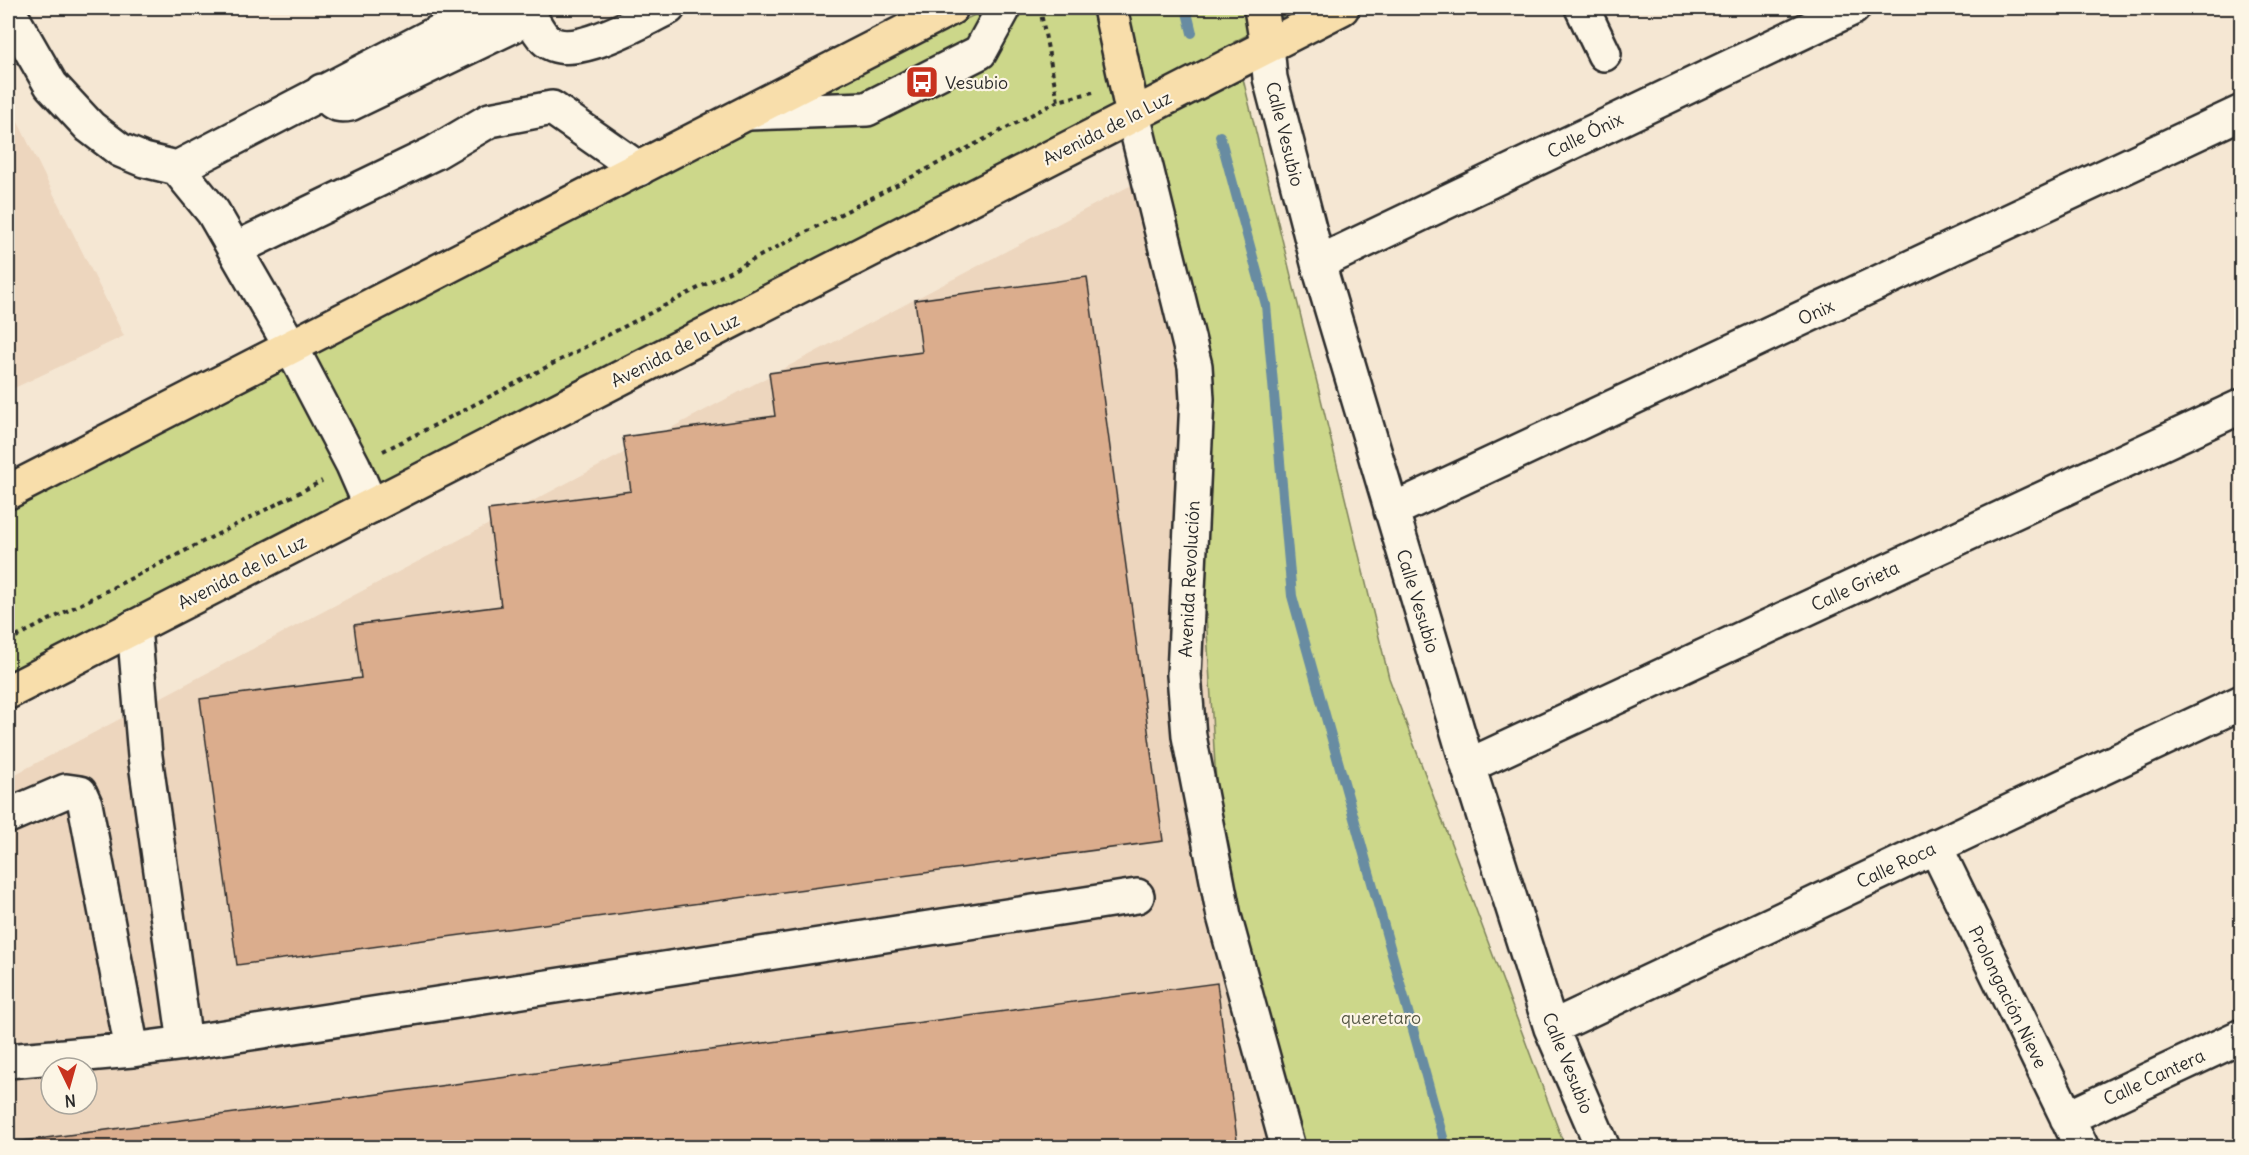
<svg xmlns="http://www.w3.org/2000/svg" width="2249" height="1155" font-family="Delius,sans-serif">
<rect width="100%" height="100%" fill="#f5e7d3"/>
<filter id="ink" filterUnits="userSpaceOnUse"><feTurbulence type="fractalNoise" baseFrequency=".0167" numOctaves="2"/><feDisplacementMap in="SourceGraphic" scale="12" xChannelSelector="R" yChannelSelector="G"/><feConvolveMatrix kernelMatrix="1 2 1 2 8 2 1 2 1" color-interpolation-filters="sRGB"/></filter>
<g filter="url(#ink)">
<path fill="#edd6be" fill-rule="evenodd" d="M8,102l116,234 -116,55z
M1177,161l252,986 -1421,1v-370zM51,1068h36v36h-36z"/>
<path fill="#ccd78a" stroke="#7c815a" stroke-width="1.5" d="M989,8h309l-64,34 155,636 176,469h-279l-62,-231 -34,-570 -60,-248 -515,276 -607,314v-181l374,-187 414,-219z"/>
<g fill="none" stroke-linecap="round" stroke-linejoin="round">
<path stroke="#688ca2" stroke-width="10" d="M1186,8l6,25
M1220,136l46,169 26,291 154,552"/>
</g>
<path fill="#dbad8d" stroke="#2b2b2b" stroke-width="1.5" d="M1087,277l76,564 -926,124 -37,-266 161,-21 -7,-53 147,-19 -13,-96 143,-19 -8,-54 152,-21 -6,-43 153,-21 -7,-52z
M1217,983l21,165h-1230v-5z"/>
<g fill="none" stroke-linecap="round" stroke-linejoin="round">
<g stroke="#2b2b2b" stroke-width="38">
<path id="minor" d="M525,8c6,9 12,23 20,31 25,25 96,-19 123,-31
M1582,8l22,46
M8,10l43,75 39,42 30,23 24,10 33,8 36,44 78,135 62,118 18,41
M1267,45l3,33 48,185 150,503 83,262 52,120
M322,91c9,11 14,16 28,13l181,-87
M748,113l119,-4 113,-57 24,-44
M1133,115l62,251 2,33 -13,276 5,61 35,180 64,232
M177,168l308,-160
M235,249l199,-96 56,-33 62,-12 87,61
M1318,263l535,-255
M1391,511l851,-399
M1468,766l774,-360
M8,816l58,-25 14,2 5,11 47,246
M1935,846l147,302
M1551,1028l691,-326
M185,1043l952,-147
M8,1061l124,-11 53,-7 -40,-287 -11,-129
M2067,1118l175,-82"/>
</g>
<g stroke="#2b2b2b" stroke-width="38">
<path id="major" d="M1110,8l23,107
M1261,8l6,37
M8,492l943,-484
M8,692l1334,-684"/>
</g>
<path stroke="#2b2b2b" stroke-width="4" stroke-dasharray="4.5 4.5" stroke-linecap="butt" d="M1040,8l18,93
M383,451l54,-27 621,-323 35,-9
M8,641l314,-160"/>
<use href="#minor" stroke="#fcf5e5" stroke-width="33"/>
<use href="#major" stroke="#f8deab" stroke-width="33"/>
</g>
</g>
<defs>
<g id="bus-square" transform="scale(1.725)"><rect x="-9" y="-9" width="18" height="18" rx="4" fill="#c8321e" stroke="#fcf5e5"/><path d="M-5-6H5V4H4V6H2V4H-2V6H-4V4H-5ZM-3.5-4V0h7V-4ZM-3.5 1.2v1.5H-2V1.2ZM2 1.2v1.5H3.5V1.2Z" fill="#fff"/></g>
</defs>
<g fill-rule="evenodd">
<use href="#bus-square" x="922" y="82"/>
</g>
<g text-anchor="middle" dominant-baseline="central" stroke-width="4.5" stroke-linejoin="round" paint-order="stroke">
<g font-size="18" fill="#2b2b2b" stroke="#fcf5e5" text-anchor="start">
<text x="945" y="82">Vesubio</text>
</g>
<g font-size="18" fill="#2b2b2b" stroke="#fcf5e5">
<text transform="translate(1107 128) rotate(-27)">Avenida de la Luz</text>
<text transform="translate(1285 134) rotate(76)">Calle Vesubio</text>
<text transform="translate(1585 135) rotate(-26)">Calle Ónix</text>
<text transform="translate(1816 312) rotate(-25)">Onix</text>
<text transform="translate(675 350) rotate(-27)">Avenida de la Luz</text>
<text transform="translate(242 572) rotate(-27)">Avenida de la Luz</text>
<text transform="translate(1189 579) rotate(-87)">Avenida Revolución</text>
<text transform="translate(1855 586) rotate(-25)">Calle Grieta</text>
<text transform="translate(1418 601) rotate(73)">Calle Vesubio</text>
<text transform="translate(1896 865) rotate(-25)">Calle Roca</text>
<text transform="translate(2008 997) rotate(64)">Prolongación Nieve</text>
<text transform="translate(1568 1063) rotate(68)">Calle Vesubio</text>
<text transform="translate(2154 1077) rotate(-25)">Calle Cantera</text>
</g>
<g font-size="18" fill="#535643" stroke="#fcf5e5">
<text x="1381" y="1017">queretaro</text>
</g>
</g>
<rect width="2249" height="1155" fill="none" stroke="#fcf5e5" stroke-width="30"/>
<rect x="15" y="15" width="2219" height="1125" fill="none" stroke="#2b2b2b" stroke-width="2" filter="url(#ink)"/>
<g transform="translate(69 1086) rotate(175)"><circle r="28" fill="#fcf5e5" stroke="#a8a49b" stroke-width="1.5"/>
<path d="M0-4.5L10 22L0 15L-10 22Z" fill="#c8321e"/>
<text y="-9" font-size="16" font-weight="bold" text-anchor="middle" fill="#2b2b2b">N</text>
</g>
</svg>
